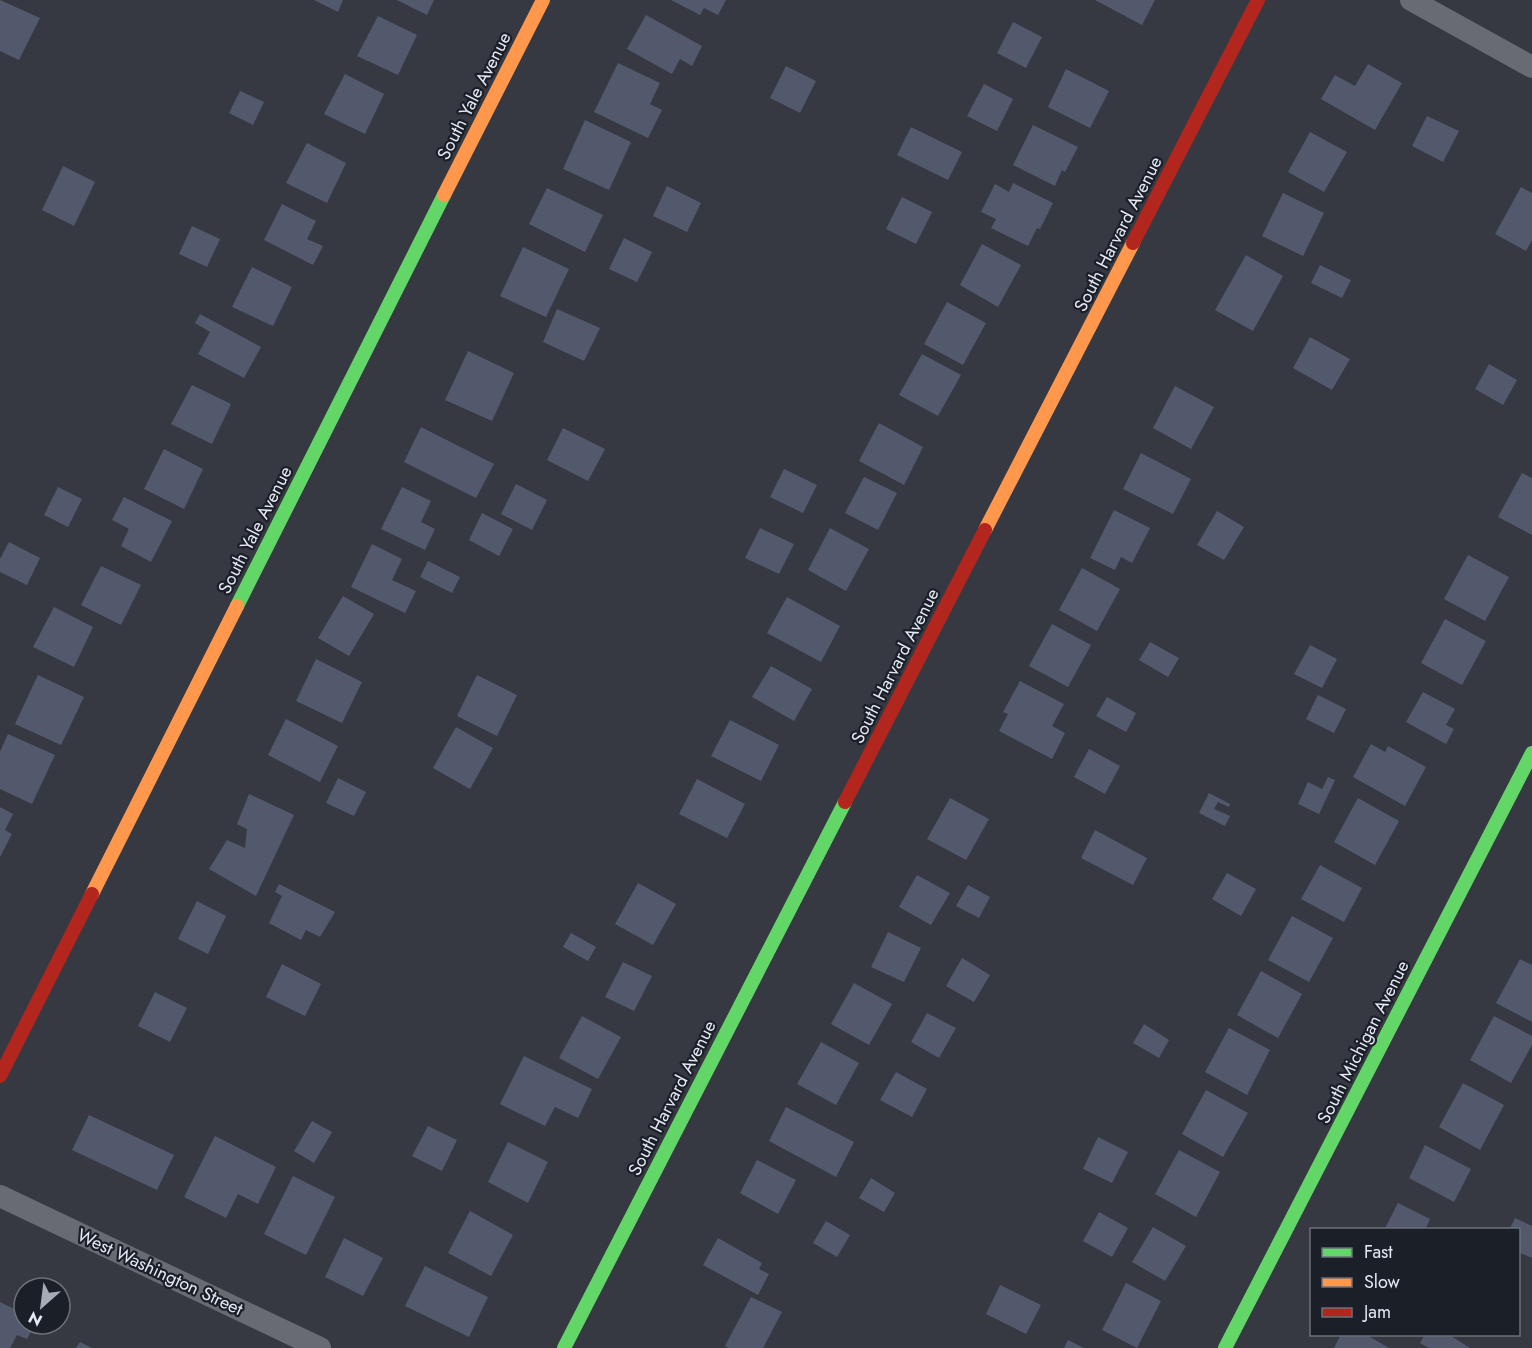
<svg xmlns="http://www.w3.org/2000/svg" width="1532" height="1348" font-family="Jost,sans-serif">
<rect width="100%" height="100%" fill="#363942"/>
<path fill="#53596c" d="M0,0l40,18 -21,42 -19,-9z
M314,0h29l-5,12z
M397,0h37l-7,15z
M671,0h55l-8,15 -14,-7 -4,7z
M1095,0h60l-13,25z
M646,15l56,31 -10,20 -12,-7 -8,15 -45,-25z
M378,16l39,19 -19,40 -41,-19z
M1013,22l29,15 -16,31 -29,-15z
M618,63l42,20 -10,21 12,6 -14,28 -54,-26z
M1368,64l34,19 -27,47 -54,-31 14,-24 20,11z
M786,66l30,15 -16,32 -30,-15z
M1066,69l43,22 -19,37 -42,-21z
M345,74l39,20 -19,40 -41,-20z
M984,84l29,15 -16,32 -30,-15z
M240,91l24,11 -11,23 -24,-12z
M1427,116l32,15 -16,31 -31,-16z
M585,120l46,22 -22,48 -46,-21z
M1033,125l45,22 -13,25 -3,-2 -7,16 -42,-21z
M911,127l51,25 -14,28 -51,-25z
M1310,132l37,20 -23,40 -36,-20z
M307,143l39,20 -19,40 -41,-20z
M63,166l32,16 -21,44 -32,-16z
M1013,183l40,20 -13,26 -3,-1 -9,18 -37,-18 5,-9 -15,-7 14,-28 14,8z
M667,186l34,17 -14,29 -34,-16z
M1521,187l11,6v47l-6,11 -31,-17z
M547,188l56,27 -18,37 -56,-28z
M1283,193l41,20 -21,43 -41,-20z
M902,197l30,15 -16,32 -30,-15z
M282,204l34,17 -9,18 16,7 -10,19 -49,-25z
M192,226l28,13 -13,28 -28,-13z
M624,238l28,14 -15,30 -28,-13z
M982,244l39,21 -23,42 -38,-22z
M523,247l46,22 -23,48 -46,-21z
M1246,255l37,21 -30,55 -38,-21z
M1320,265l31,15 -9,18 -31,-15z
M252,267l40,20 -19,39 -41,-19z
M947,302l39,21 -23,42 -39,-21z
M557,309l43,19 -16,33 -41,-19z
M200,314l61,33 -17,31 -46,-24 12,-22 -15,-9z
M1310,337l40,22 -18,31 -39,-22z
M468,351l46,22 -22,48 -47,-21z
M922,354l39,21 -23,41 -39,-21z
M1489,364l28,16 -14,25 -28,-16z
M192,385l39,19 -19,40 -41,-20z
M1175,386l39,21 -23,42 -38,-21z
M879,423l44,24 -19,38 -45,-24z
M421,427l73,37 -18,34 -72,-36z
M563,428l42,21 -17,32 -41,-21z
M164,449l39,20 -19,40 -40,-20z
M1141,453l50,26 -18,35 -50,-25z
M784,469l33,16 -14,28 -33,-16z
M1522,473l10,5v57l-34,-18z
M864,477l33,16 -19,37 -33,-17z
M516,484l31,16 -15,30 -31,-16z
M58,487l24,12 -14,28 -24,-12z
M402,487l29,14 -10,21 14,7 -10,21 -44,-21z
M124,497l48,24 -21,41 -30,-16 8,-17 -17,-9z
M1114,510l36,18 -18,35 -11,-6 -6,13 -25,-12z
M1217,511l27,16 -20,33 -27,-15z
M482,513l31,16 -14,27 -30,-16z
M760,528l34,16 -15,30 -34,-16z
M830,528l39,21 -23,42 -38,-21z
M9,542l31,16 -13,27 -27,-13v-13z
M372,544l30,15 -10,21 24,11 -11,22 -54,-26z
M1468,555l41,22 -24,44 -41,-22z
M428,561l32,16 -8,16 -32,-16z
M101,566l40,19 -20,40 -40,-20z
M1082,568l38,21 -23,42 -38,-21z
M343,596l31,18 -25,42 -31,-18z
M787,597l53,29 -19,36 -54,-29z
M54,607l39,20 -19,40 -41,-20z
M1445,619l41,22 -24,44 -41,-22z
M1052,624l39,21 -23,42 -39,-21z
M1150,642l29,16 -11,19 -29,-17z
M1310,645l27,14 -15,29 -28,-14z
M316,659l46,23 -20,41 -46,-22z
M771,666l41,23 -18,32 -42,-24z
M38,675l46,22 -23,48 -46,-21z
M477,675l40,20 -20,41 -40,-20z
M1020,681l44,23 -12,22 13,7 -13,26 -53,-28 9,-17 -5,-2z
M1423,692l32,17 -9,16 8,4 -8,15 -40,-22z
M1318,695l28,14 -12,24 -28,-14z
M1107,697l29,16 -10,19 -30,-16z
M286,719l52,27 -18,36 -52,-27z
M730,720l49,25 -18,36 -50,-25z
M456,727l37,21 -23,41 -37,-21z
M8,734l47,21 -23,49 -32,-15v-37z
M1371,744l14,8 3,-6 38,21 -21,39 -52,-29z
M1089,749l31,17 -15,28 -31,-17z
M1328,777l7,3 -16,34 -21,-10 10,-22 14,7z
M338,778l28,14 -12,24 -28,-13z
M697,779l48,25 -18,34 -48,-24z
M1209,793l21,11 -1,3 -11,-5 -4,7 16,7 -5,10 -26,-13z
M249,794l45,21 -38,81 -47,-27 18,-29 18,8 2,-19 -10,-5z
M950,798l39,21 -23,41 -39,-21z
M1358,798l41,23 -24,44 -41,-23z
M0,807l13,7 -8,16 7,4 -12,23z
M1095,830l52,28 -14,27 -52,-27z
M1320,865l42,23 -18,34 -43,-23z
M1227,873l29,16 -15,27 -29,-17z
M917,875l33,18 -19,32 -32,-18z
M638,883l38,21 -23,41 -38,-21z
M279,884l56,28 -15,25 -14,-7 -5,10 -32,-17 13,-27 -7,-4z
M968,885l22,12 -11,21 -23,-12z
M197,901l29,15 -18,38 -30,-15z
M1292,916l41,22 -24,44 -41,-22z
M888,932l33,16 -17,34 -33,-15z
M571,933l25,14 -8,14 -25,-14z
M962,958l28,17 -16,27 -28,-16z
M1520,959l12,6v57l-36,-19z
M623,962l29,14 -18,35 -29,-14z
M282,964l39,20 -16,32 -39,-19z
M1261,971l41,23 -24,44 -41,-23z
M854,983l38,21 -23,41 -38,-21z
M155,992l32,16 -17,34 -32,-16z
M927,1013l29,15 -17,30 -28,-16z
M582,1016l39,21 -23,42 -39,-21z
M1494,1016l38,20v9l-21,38 -41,-23z
M1144,1024l25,16 -10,18 -26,-15z
M1229,1028l41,22 -23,45 -42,-23z
M821,1042l38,21 -23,42 -39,-21z
M524,1056l68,33 -14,29 -23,-11 -10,19 -45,-22z
M896,1072l31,17 -15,28 -32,-17z
M1463,1083l41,22 -24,45 -41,-23z
M1206,1090l42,23 -25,44 -41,-23z
M786,1107l68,35 -18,35 -67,-36z
M89,1115l85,40 -17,35 -85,-40z
M312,1121l20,11 -18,31 -20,-12z
M428,1126l29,14 -15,31 -30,-15z
M215,1136l61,31 -18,37 -20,-10 -12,24 -42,-21z
M1098,1137l30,15 -16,31 -29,-14z
M508,1142l40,20 -20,41 -40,-21z
M1425,1145l46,24 -17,33 -45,-24z
M1179,1150l41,22 -24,45 -41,-23z
M757,1160l39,20 -18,34 -38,-21z
M293,1176l42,21 -29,58 -42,-21z
M871,1178l24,15 -11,19 -25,-14z
M1398,1203l32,16 -5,11h-41z
M470,1211l43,24 -22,41 -43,-23z
M1099,1212l29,16 -16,29 -29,-16z
M1515,1218l17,8v32l-14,-6v-22h-9z
M826,1221l24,14 -13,22 -24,-14z
M1153,1227l33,19 -21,35 -33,-19z
M344,1238l39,20 -20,38 -38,-19z
M718,1238l44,25 -3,6 10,5 -11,21 -55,-30z
M425,1266l63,31 -19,40 -64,-31z
M1126,1283l35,18 -24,47 -35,-18z
M1000,1285l41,20 -15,29 -40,-20z
M751,1297l31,15 -19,36h-35l-3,-2z
M0,1302l24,12v10h11l-8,15 -10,-4 -7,13h-10z
M1341,1334h24l24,14h-55z
M1425,1334h23l22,14h-41l-9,-5z
M1068,1340l16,8h-20z
M80,1342l12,6h-16z"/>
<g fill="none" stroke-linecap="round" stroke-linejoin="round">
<path stroke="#686b72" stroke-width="22" d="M1411,0l121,67
M0,1196l320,152"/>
<path stroke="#63d668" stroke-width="14" d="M237,606l207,-411
M564,1348l281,-546
M1225,1348l307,-595"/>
<path stroke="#ff974d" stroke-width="14" d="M444,195l99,-195
M985,530l148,-287
M92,894l145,-288"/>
<path stroke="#b3261e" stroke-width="14" d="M1133,243l125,-243
M845,802l140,-272
M0,1076l92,-182"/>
</g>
<g text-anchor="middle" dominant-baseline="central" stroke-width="4.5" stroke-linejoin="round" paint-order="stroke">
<g font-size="18" fill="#e4e9f5" stroke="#1b1f27">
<text transform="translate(474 96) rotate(-63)">South Yale Avenue</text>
<text transform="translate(1118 234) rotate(-63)">South Harvard Avenue</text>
<text transform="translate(255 530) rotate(-63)">South Yale Avenue</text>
<text transform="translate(895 666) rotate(-63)">South Harvard Avenue</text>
<text transform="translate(1363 1042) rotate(-63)">South Michigan Avenue</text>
<text transform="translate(672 1098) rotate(-63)">South Harvard Avenue</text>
<text transform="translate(160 1272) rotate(25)">West Washington Street</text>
</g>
</g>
<rect x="1310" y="1228" width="210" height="108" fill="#1b1f27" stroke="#6b7079" stroke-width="1.5"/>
<rect x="1322" y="1248" width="30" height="9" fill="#63d668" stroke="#6b7079" stroke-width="1.5"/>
<text x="1364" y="1258" font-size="18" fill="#e4e9f5">Fast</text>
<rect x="1322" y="1278" width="30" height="9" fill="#ff974d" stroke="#6b7079" stroke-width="1.5"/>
<text x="1364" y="1288" font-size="18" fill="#e4e9f5">Slow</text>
<rect x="1322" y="1308" width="30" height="9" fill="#b3261e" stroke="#6b7079" stroke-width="1.5"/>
<text x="1364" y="1318" font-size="18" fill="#e4e9f5">Jam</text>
<g transform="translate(42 1306) rotate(208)"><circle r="28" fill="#1b1f27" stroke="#6b7079" stroke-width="1.5"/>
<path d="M0-4.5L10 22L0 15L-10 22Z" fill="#a7abb6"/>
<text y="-9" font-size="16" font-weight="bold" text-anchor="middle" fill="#e4e9f5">N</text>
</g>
</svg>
